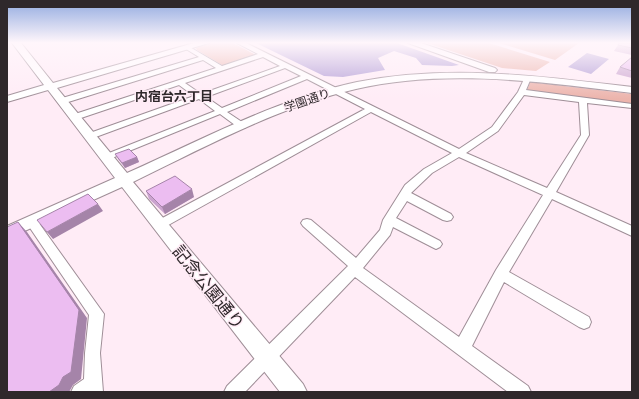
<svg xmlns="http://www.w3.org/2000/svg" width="639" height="399" font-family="Lato,'Noto Sans JP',sans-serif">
<rect width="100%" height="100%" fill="#ffecf6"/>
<path fill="#ecb4ac" d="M211,43h22l21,11 1,2 -29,10 -4,-1 -25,-15 -1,-2z
M427,43h62l61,19 -14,9 -34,-3z
M499,43h80l-24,17z
M530,82l102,12v10l-105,-13z"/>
<path fill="#b09ad5" d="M256,43h141l62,22 -7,1 -30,-1 -6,-7 -22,-7 -16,7 7,12 -42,7 -19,-1z
M587,53l22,6 -18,15 -23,-7z"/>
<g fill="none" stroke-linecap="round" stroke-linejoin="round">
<g stroke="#9f8e97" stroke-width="2">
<path id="street" d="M237,43h9l213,106 33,-22 26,-35 7,-15 2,-1 4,2 -5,12 106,14v4l-45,-5 2,32 -33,57 76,34v10l-80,-37 -43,73 80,45 2,5 -2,5 -5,2 -5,-2 -75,-45 -32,64 56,40 3,6h-23l-153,-115 -110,115h-21l3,-6 121,-120 -45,-40 -2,-3 2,-3 4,-1 4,1 45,38 24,-28 3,-10 22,-35 19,-16 28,-16 -81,-41 -208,116 -4,1 -4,-1 -2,-3 2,-3 210,-113 -58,-30 -80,33 18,12 1,2 -1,2h-6l-19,-14 -113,46 -3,-1 -2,-2 2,-2 111,-44 -16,-12 -106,39 -3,1 -4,-3 1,-2 107,-38 -15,-11 -101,34h-6l-1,-2 1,-2 144,-47 -13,-8 -138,43h-6l-1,-2 1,-2 140,-42 -13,-8 -1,-1 3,-2 34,20 36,-12zM263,57l17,9 -79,28 -16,-11zM285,68l16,8 -79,32 -16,-11zM524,95l55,7 2,33 -34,53 -81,-35 32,-22zM459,157l84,38 -47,75 -37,67 -96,-69 27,-33 3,-8 39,20 4,2 4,-2 2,-3 -2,-3 -44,-23 11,-17 36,19 4,1 4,-1 2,-3 -2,-3 -40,-21 21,-20z
M32,218l4,1 68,95 -4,39 3,39h-32l3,-6 10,-7 1,-26 4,-38 -61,-90 -2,-3 2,-3z"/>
</g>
<g stroke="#9f8e97" stroke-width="2">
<path id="secondary" d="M12,43h9l32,40 141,-40h15l-152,45 70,85c74,-33 150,-74 230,-91 92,-18 184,-6 275,5v6c-91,-11 -186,-25 -276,-4 -78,18 -151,58 -223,93l170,202 4,8h-27l-158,-205 -115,52v-13l108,-48 -67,-88 -41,12v-6l37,-11z
M408,43h13l74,25 2,2 -2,2h-6z"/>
</g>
<use href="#street" fill="#fff" fill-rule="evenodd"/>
<use href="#secondary" fill="#fff" fill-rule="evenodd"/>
</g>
<path fill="#cba3cf" d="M632,43v12l-18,-4 4,-6z
M632,57v21l-16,-4 4,-7z
M115,154l22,3 2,5 -14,6 -7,-9z
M146,191l48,6 -29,17 -16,-15z"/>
<path fill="#a584a9" d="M137,157l2,5 -14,6 -3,-5z
M192,189l2,8 -29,17 -3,-7z
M98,204l5,7 -50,28 -6,-7z
M18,222l9,10 60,86 -6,61 -8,6 -4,7h-20z"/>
<path fill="#ecbdf1" stroke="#a584a9" d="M619,43h13v5l-14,-3z
M632,57v14l-12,-4z
M129,149l8,8 -15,6 -7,-9z
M175,176l17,13 -30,18 -16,-16z
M88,194l10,10 -51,28 -10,-12z
M18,222l61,88 -8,62 -8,5 -4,8 -10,7h-42v-165z"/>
<linearGradient id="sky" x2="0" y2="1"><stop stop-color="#91aae0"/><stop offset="0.43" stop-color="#fff6fb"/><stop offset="1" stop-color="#fff6fb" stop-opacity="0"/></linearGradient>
<rect width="639" height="99" fill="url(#sky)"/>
<g text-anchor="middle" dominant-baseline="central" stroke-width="3" stroke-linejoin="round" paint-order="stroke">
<g font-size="12" fill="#2f282b" stroke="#ffecf6">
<text transform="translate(307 100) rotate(-19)">学園通り</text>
</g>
<g font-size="13" font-weight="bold" fill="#2f282b" stroke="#ffecf6">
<text x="174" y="96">内宿台六丁目</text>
</g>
<g font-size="17" fill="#2f282b" stroke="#ffecf6">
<text transform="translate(209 287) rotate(51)">記念公園通り</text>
</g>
</g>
<rect width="639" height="399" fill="none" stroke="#2f282b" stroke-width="16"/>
</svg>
